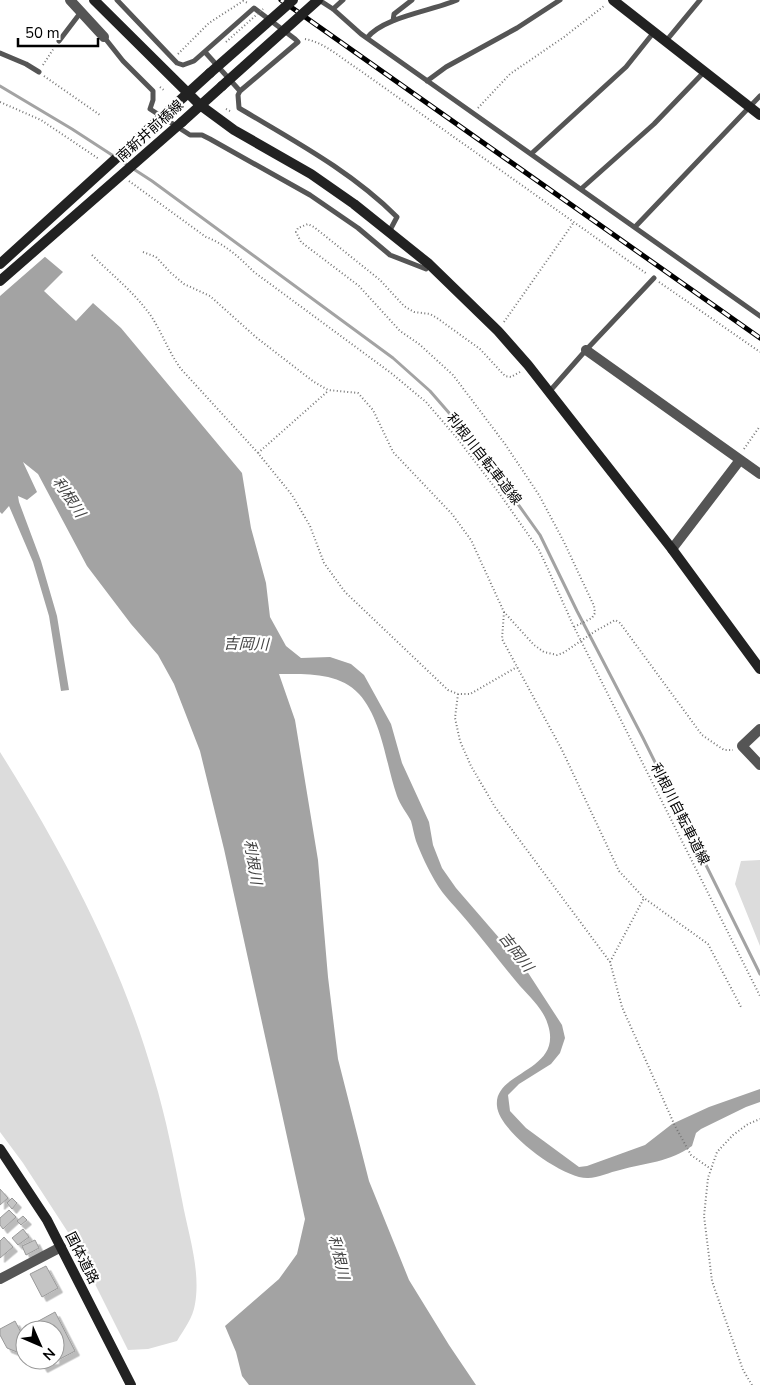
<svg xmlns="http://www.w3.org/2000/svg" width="760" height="1385" font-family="'Nunito Sans','Noto Sans JP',sans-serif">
<defs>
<filter id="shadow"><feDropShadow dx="4.5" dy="4.5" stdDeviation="0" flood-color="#0004"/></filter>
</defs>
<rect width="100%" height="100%" fill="#fff"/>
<path fill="#dcdcdc" d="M0,752c63,100 122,212 154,326 12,40 20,81 28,122 6,33 19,70 13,104 -2,14 -11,25 -18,37l-29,8 -20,1 -55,-110 -50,-77 -23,-31z
M760,860v86l-25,-62 6,-23z"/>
<path fill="#a3a3a3" d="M0,256h44l19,16 -19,19 32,30 17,-18 28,25 121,145 9,55 15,55 4,34 16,29 15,12 29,-1 21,7 13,11 27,49 11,39 27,59 4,23 9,23 14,20 69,80 37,57 3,13 -5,15 -9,11 -32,20 -11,11 2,16 16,17 53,39 8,-1 58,-21 27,-21 37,-17 51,-18v13l-14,5 -45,22 -5,4 -4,13c-22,16 -47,17 -72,24 -10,2 -22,8 -32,8 -25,1 -89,-46 -91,-72 -4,-35 66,-34 51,-81 -4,-15 -18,-28 -28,-39 -18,-21 -34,-43 -52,-64 -11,-14 -24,-25 -33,-41 -7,-12 -14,-27 -19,-40 -2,-6 -3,-13 -5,-20 -4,-8 -11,-16 -14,-25 -11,-31 -15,-77 -38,-102 -20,-22 -53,-20 -80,-20l16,46 23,140 10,117 10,82 31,122 40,99 40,65 27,40h-227l-7,-9 -6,-24 -11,-26 54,-47 18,-25 8,-35 -81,-370 -24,-98 -26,-67 -16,-29 -27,-31 -44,-58 -49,-92 -15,-12 14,30 -10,8 -9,-4 1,6 22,59 16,55 12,74 -8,1 -12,-75 -16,-54 -24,-56 -7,8 -2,-2z"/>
<path fill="#fff" d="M24,236l23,19 -47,41v-42l5,3z"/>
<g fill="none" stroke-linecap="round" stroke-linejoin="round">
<path stroke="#a3a3a3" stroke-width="3" d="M0,86l72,43 80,52 241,177 37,33 40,46 70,98 37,76 66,127 117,236"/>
</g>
<path fill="#c4c4c4" stroke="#999" filter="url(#shadow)" d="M0,1189l8,9 -8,7z
M12,1198l5,5 -5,6 -5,-6z
M9,1210l7,7 -13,12 -3,-4v-7z
M23,1216l4,4 -6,5 -4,-4z
M23,1229l6,8 -11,8 -6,-7z
M4,1237l9,10 -13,11v-17z
M35,1240l4,8 -13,7 -4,-9z
M46,1266l12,22 -16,9 -12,-23z
M55,1312l20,39 -32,17 -5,-8h17v-30h-30v5l-3,-5z
M15,1321l10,19v8l-8,4 -10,-4 -7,-13v-6z"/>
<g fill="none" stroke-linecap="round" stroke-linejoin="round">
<path stroke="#777" stroke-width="2" stroke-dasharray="1 2.5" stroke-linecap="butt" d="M305,39c19,3 37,20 53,30l289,205
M178,54l31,-31 34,-22 5,2
M43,65l11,-17
M44,76l56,39
M160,87l5,4
M0,102l41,18 58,39
M478,108l32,-34 54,-37 40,-31
M226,109l6,3
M129,181l77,56c19,7 34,21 48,35l137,101 35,29 31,36 42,55 40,57 8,17 27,60 186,369
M143,252l13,5 15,16 13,11 26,12 47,42 57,44 14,8 30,3 15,17 20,42 59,62 19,26 33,72 30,33 10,7 13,3 6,-2 31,-21 21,-12 5,3 82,112 22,15h9
M92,255c18,18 38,34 53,53 15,18 22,42 36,61l77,84 34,42 18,31 14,37 21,29 103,98 10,4h12l47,-27
M659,282l101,70
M504,322l70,-100
M520,372l-9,5 -6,-1 -25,-27 -43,-31 -7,-4 -16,-2 -10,-6 -24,-26 -66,-53 -6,-3 -10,4 -2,4 5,10 58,44 41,45 19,13 34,31 52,69 34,51 25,47 30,64 1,7 -3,5 -18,9
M744,449l16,-23
M258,453l70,-62
M504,612l-2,27 60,111 57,121 25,27 64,46 33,63
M458,694l-3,24 5,23 11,25 24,41 115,155 12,45 53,119 16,29 20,14
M610,962l34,-64
M752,1385l-9,-15 -31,-89 -8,-65 4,-38 9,-26 16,-17 15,-11 12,-5"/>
<path stroke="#555" stroke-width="5" d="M117,0l60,63 6,2 11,-4 60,-53 41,31 3,3 -58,49 -2,4 1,13c55,33 112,63 158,109l-8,15
M319,0l14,9 28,25 399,282
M333,9l10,-9
M393,21l1,-7 18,-14
M104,37l19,24 30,30v9l-3,9 40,26h12l8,4 100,56 48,33 32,27 36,14 3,-5
M367,38c16,-21 65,-27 90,-38
M59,41l22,-29
M666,41l34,-41
M205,52l35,39
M0,53l26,11 13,8
M427,81l19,-14 71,-39 43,-28
M531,154l95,-87 28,-35
M581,189l73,-65 51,-53
M635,227l125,-131
M549,392l37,-42 68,-72"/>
<path stroke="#555" stroke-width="10" d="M70,0l34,37
M586,350l174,124
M672,549l68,-89
M760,729l-18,17 18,19
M0,1279l61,-32"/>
<path stroke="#222" stroke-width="10" d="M94,0l106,105 34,25 77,44 43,30 75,60 69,67 30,34 144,184 88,120
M613,0l147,115
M166,113l44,-40
M182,122l40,-36
M0,1149l47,71 84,165"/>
<g stroke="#000" stroke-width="5">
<path id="rail" d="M281,0l479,338"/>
</g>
<use href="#rail" stroke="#fff" stroke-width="3" stroke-dasharray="9" stroke-linecap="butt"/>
<path stroke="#777" stroke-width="2" stroke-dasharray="1 2.5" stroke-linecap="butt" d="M226,42l37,-33"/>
<path stroke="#222" stroke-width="10" d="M210,73l83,-73
M222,86l96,-86
M0,264l166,-151
M0,281l182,-159"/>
</g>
<g text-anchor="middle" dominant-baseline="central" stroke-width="4.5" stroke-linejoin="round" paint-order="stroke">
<g font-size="14" fill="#000" stroke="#fff">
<text transform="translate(150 131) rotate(-42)">南新井前橋線</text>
<text transform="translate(484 459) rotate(52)">利根川自転車道線</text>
<text transform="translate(680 814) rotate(63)">利根川自転車道線</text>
<text transform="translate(82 1258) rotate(63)">国体道路</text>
</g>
<g font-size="15" font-style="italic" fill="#444" stroke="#fff">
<text transform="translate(69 497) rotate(56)">利根川</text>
<text transform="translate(246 644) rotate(1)">吉岡川</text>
<text transform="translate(253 862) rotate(81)">利根川</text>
<text transform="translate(516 952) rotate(52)">吉岡川</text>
<text transform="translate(339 1257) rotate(77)">利根川</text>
</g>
</g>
<g transform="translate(40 1345) rotate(135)"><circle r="24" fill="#ffffff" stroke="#999999"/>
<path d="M0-4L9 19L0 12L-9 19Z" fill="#000000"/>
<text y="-8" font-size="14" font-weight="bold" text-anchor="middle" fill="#000000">N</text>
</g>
<path d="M18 38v8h80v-8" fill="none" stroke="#000000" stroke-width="2.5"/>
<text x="25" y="38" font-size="15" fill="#000000" stroke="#ffffff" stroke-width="4" paint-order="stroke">50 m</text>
</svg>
